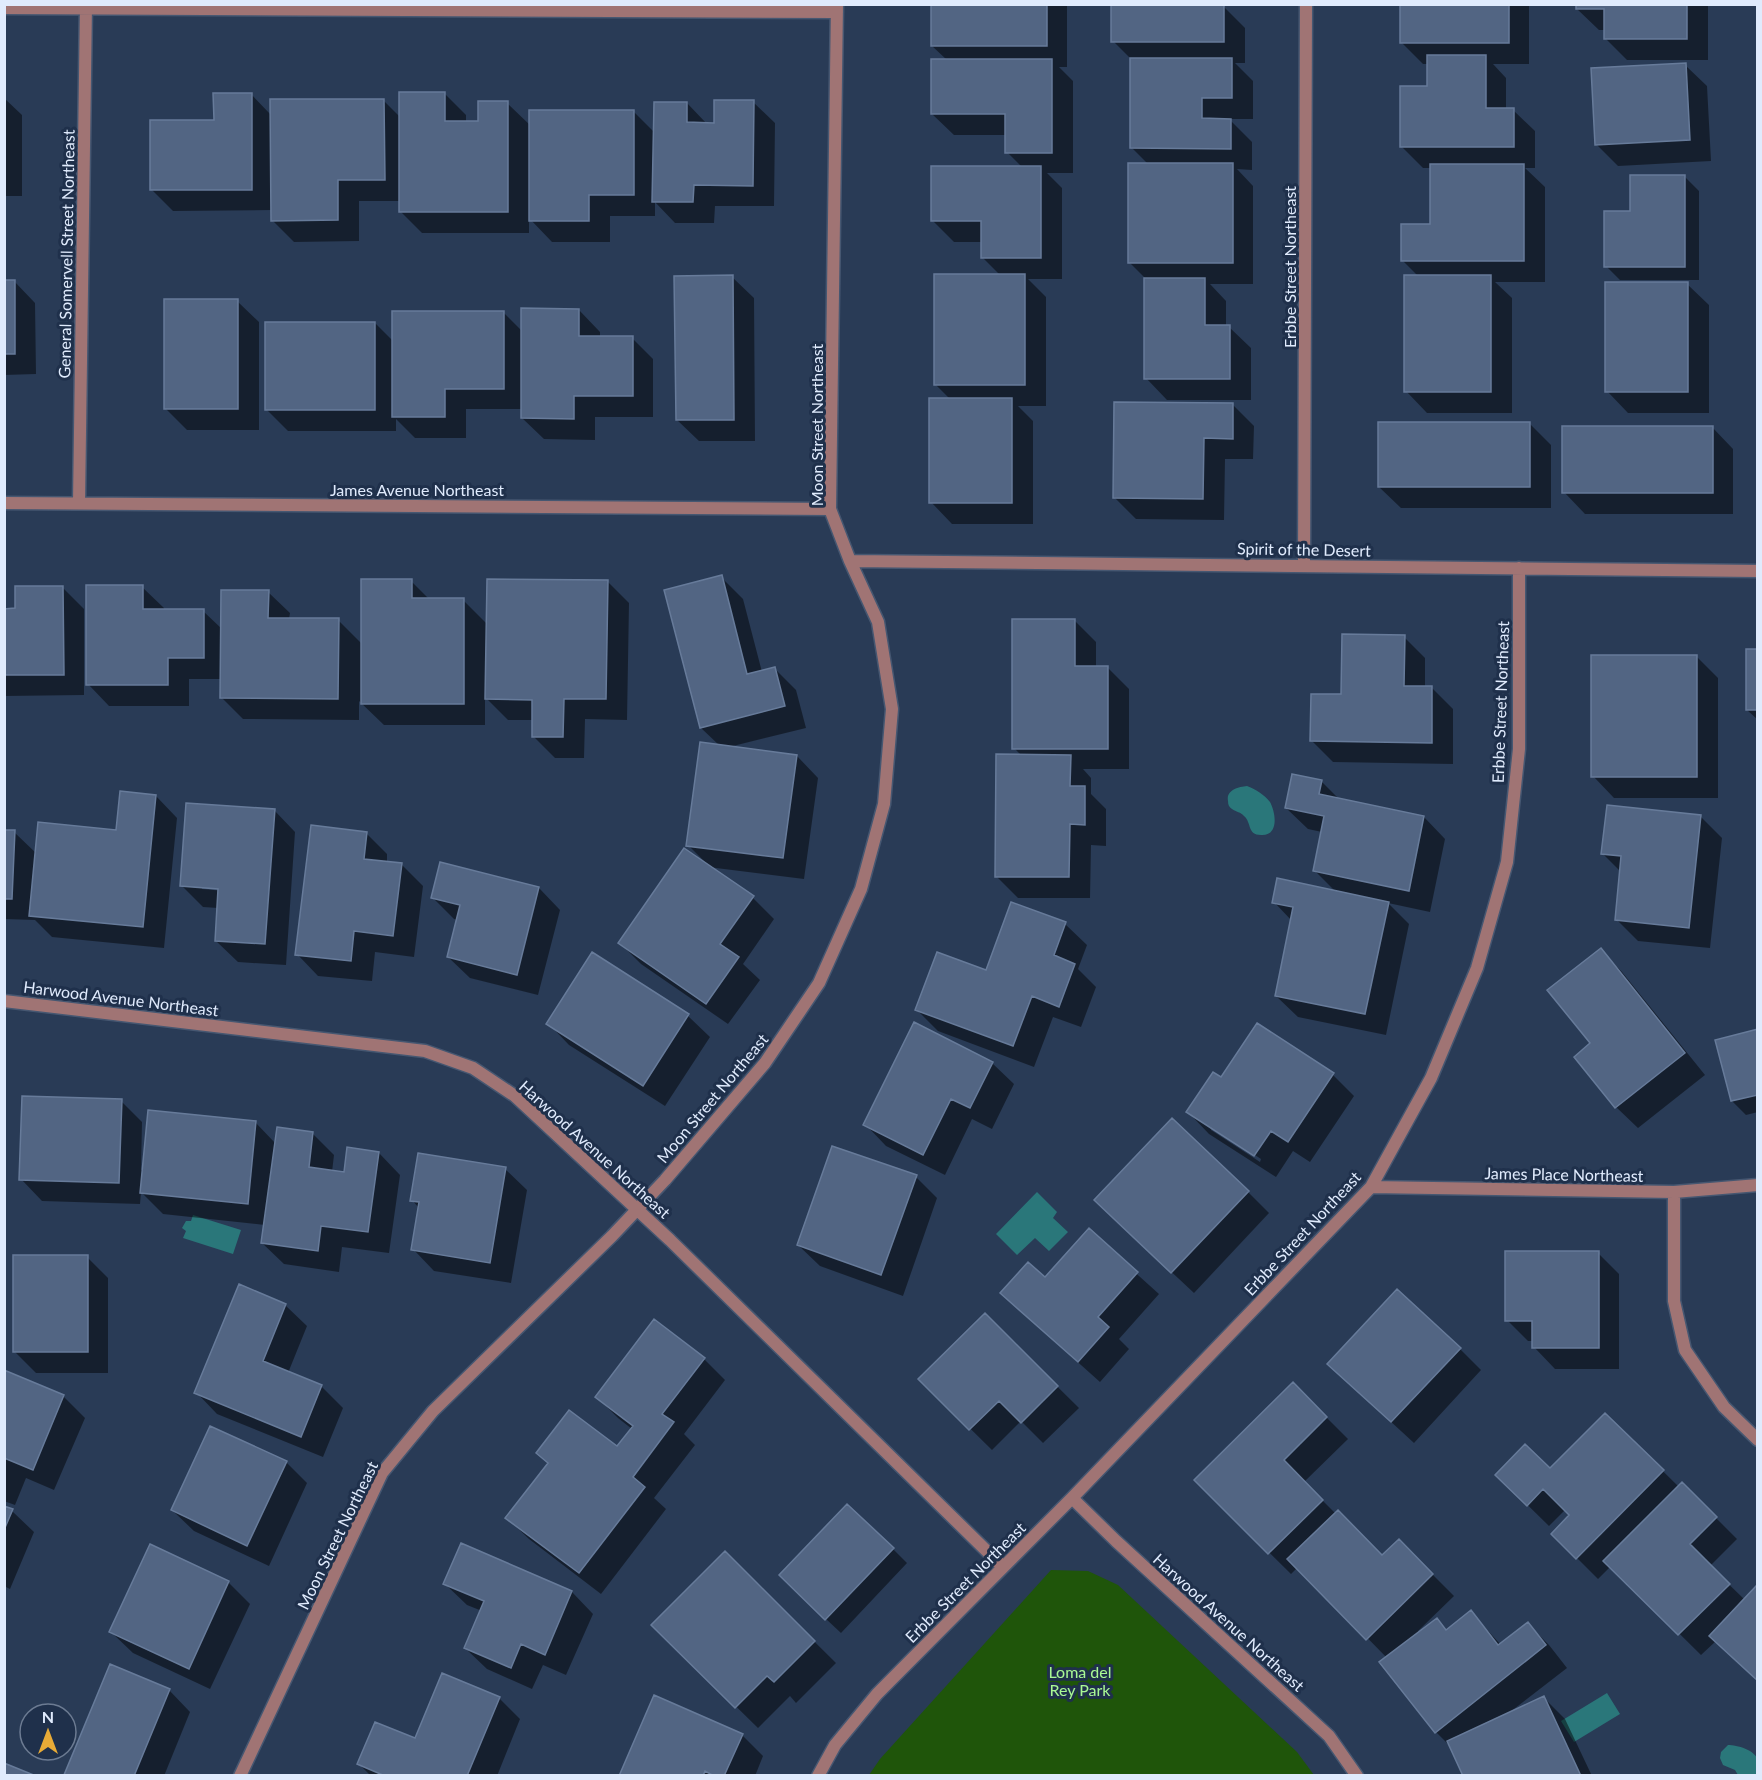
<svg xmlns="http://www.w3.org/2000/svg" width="1762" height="1780" font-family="Lato,sans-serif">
<rect width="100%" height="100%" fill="#293b56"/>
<path fill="#1f550a" d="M1051,1570l37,1 30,14 179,167 17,23h-445l11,-16z"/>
<path fill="#2a777a" d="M1247,786c8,3 18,9 23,16 6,11 9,34 -9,33 -14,0 -9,-12 -17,-19 -3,-4 -8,-4 -12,-7 -3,-2 -4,-4 -4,-8 -2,-11 10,-14 19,-15z
M1037,1192l20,20 -4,6 15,14 -19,19 -14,-13 -18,17 -21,-21z
M193,1215l48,15 -8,24 -50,-16 3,-7 -4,-3 4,-7h5z
M1607,1693l13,21 -46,28 -13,-21z
M1728,1745c9,0 27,5 30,15 0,5 -1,11 -1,15h-19l-3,-5 -12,-5 -3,-7 1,-6z"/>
<path fill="#0007" fill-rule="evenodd" d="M932,4h134l1,2v61h-8l14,14v92h-26l15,15v91h-34l18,18v109h-28l15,15v103h-81l-21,-22 19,-103 -15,-15 65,-109 -17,-17v-16h-29l-22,-22 90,-53 -15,-15v-17h-53l-22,-21 15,-54 -15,-14z
M1113,4h103v2h7l22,22v35h-10l18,18v38h-24l23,23v28l-15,-1 16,17v98h-43l16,17v26h3l22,21v52h-84l-21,-22v-99l-16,-16 18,-99 -17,-17 1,-87 -19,-19z
M1401,4h128v60h-36l13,14v32h7l22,21v37h-10l20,19v95h-50l17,16v115h-85l-21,-22 13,-114 -17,-17 29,-35v-57h-8l-22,-22 27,-59v-23h-5l-22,-22z
M1577,4h131v56h-81l-22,-22v-8h-6l-22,-21z
M1685,65l22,21 4,75 -93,5 -22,-22z
M444,93l22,22v8h14l27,-20 24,23 102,-15 22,22 32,-30 20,21h8l38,-22 22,21 -1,83h-59l-1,17h-39l-20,-21v14h-45v26h-58l-23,-24v15h-107l-21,-21v-11h-42v40l-65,1 -22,-22v-10l-99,1 -21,-21 63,-68 36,-28 20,21 112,-15 18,18z
M4,98l18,17v81h-18z
M1685,177l14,14v89h-79l-14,-14 26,-54z
M732,277l22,21 1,143h-56l-22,-21z
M4,281h10l21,22 1,71 -32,1z
M1687,284l22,21v108h-81l-21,-22z
M237,301l22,21v108h-72l-22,-22z
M579,310l21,22v6h32l21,21v58h-58v23l-51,-1 -22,-21v-9h-56v29h-51l-19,-19v12h-108l-22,-22 109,-86 19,19 109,-30 20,20z
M1232,404l22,22 -1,33h-28l-1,61 -88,-1 -21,-21z
M1529,423l22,22v63h-150l-22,-21z
M1712,427l21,22v65h-148l-21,-22z
M721,577l22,22 19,73 13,-3 21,21 10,38 -77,19 68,9 21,22 -14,101 -96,-12 45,31 21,21 -31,45 17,16 -32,44 -87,-60 -21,-21 86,-80 -18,-18 32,-99 -19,-18z
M411,581l19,19h33l24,24 120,-43 22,22 -2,117 -42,-1 -1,39h-29l-22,-22 1,-16h-26l-23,-23v28h-101l-25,-24v19l-116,-1 -22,-22v-18h-32v27h-80l-21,-22 54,-97 22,21v3h39l19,18 46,-37 22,21 -1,6 49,1 24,24z
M62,587l22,22v86l-80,1v-86h12z
M1075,621l21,21v26h12l21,21v80h-46l8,9v16l15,15v37l-15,-1 -1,53h-72l-22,-22 26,-120 -8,-8z
M1404,637l21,21v30h7l21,21v55l-120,-2 -21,-21 30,-45z
M1758,651v69l-11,-10z
M1697,657l21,21v120h-104l-21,-22z
M1321,781l19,19 84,17 21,22 -15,73 -42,-9 21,21 -23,111 -88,-18 -22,-21 16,-75 -18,-19 62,-10 -21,-21 7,-39 -14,-3 -22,-21z
M156,796l21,22 -13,130 -112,-11 -17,-17 -31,-1v-88l10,1 23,22 81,-23z
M274,810l21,22 -9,133 -48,-3 -22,-21 2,-33 -15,-1 -22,-22zM202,886l24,2 -1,3 -23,-2z
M1701,817l21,21 -12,110 -72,-7 -22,-22 5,-47 -18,-18z
M366,833l21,21v9l14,1 22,22 -9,71 -39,-5 -3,29 -54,-5 -21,-22z
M539,888l21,22 -22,85 -68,-17 -22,-21 10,-37 -4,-1 -22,-22z
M1012,904l53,20 22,21 -9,24 18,18 -15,40 -28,-10 -19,50 -96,-36 -21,-21 70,-38z
M1601,950l21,22 83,103 -67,53 -22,-21 -24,-64z
M592,954l96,62 22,21 -45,69 -96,-61 -21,-22z
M1758,1031v81l-12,3 -14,-14z
M992,1063l22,21 -22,45 -20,-10 -27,56 -59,-29 -21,-22z
M1333,1075l21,21 -44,66 -17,-11 -17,26 -67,-43 -21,-22 34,-33zM1211,1126l50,33 -1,3 -49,-32z
M121,1101l21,21 -1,48 115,-47 20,21 37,-10 21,21 -2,17 13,2 34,-21 21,22 -11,78 -47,-6 -3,25 -55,-8 -22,-21 3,-18 -102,-11 -22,-22 -1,12 -98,-3 -21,-22z
M505,1169l22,21 -16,93 -77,-12 -21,-22 6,-41 -7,-8z
M916,1177l21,21 -34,98 -83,-30 -22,-21z
M1248,1192l21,21 -75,80 -77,-72z
M1089,1231l70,63 -40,45 10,10 -29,33 -76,-68 -22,-21 43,-14z
M1598,1253l21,21v95h-64l-21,-22v-6h-6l-21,-21z
M87,1257l21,21v95h-72l-21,-21z
M285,1305l22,21 -19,47 34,14 21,21 -20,49 -106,-43 -21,-22z
M985,1315l94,93 -36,35 -22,-22 -29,29 -72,-71z
M1460,1349l21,21 -67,73 -63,-58z
M704,1359l21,21 -41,54 11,11 -41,53 12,11 -65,85 -72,-55 -22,-21 42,-54 -11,-11 79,-5 15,-19 -14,-11 -21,-21z
M4,1372l59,24 22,22 -31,72 -28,-12 -11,27 -11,-4z
M1293,1384l55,55 -44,43 32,32 47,43 16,-16 55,55 -36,35 2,2 16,-13 12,11 23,-19 30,33 27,-21 21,21 18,23 -57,44 34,-14 21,21 27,57h-128l-13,-29 -15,-15 -49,-74 -89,-91 -7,7 -95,-94z
M1606,1415l73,72 3,-3 55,55 -27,27 35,34 -29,41 -15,14 -90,-89 -13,13 -45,-45 18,-19 -5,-6 -17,17 -52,-51 53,-4z
M286,1462l21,21 -38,83 -75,-35 -22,-21z
M4,1508l8,3 22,21 -24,57 -6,-3z
M462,1545l110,47 21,22 -27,61 -23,-10 -11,24 -45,-20 -22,-21 17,-37 -15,-6 -22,-21z
M151,1546l77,36 22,22 -40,85 -77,-36 -22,-21z
M893,1549l14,14 -66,70 -46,-43z
M725,1553l111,110 -40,40 -6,-7 -32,32 -105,-103z
M169,1690l21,22 -26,64h-97z
M499,1698l21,21 -23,57h-126l-12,-12 57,-24z
M742,1735l21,21 -8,20h-135z"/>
<path fill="#526583" stroke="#677b9a" stroke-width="1.5" d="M931,4h116v42h-116z
M1111,4l113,1v37h-113z
M1400,4h109v39h-109z
M1576,4h111v35h-83v-30h-28z
M1427,55h59v53h28v39h-114v-61h27z
M1130,58h102v40h-30v20l29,1v30l-101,-1z
M931,59h121v94h-47v-39h-74z
M1686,63l4,77 -95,5 -4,-77z
M399,92h46v29h33v-20h30v111h-109z
M213,93h39v97h-102v-70h64z
M270,99h114l1,81h-47v40l-67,1z
M714,100h40l-1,86 -59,-1 -1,17h-41l2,-100h33v20l27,1z
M529,110h105v85h-45v26h-60z
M1128,163h105v100h-105z
M1430,164h94v97h-123v-37h29z
M931,166h110v92h-60v-37h-50z
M1630,175h55v92h-81v-56h26z
M934,274h91v111h-91z
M733,275l1,145h-58l-2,-144z
M1404,275h87v117h-87z
M1144,278h61v47h25v54h-86z
M4,280h11v74h-11z
M1605,282h83v110h-83z
M164,299h74v110h-74z
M521,308l58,1v27h54v60h-59v23l-53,-1z
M392,311h112v78h-59v28h-53z
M265,322h110v88h-110z
M929,398h83v105h-83z
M1114,402l119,1v36l-29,-1 -1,61 -90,-1z
M1378,422h152v65h-152z
M1562,426h151v67h-151z
M722,575l25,99 28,-7 10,39 -85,22 -36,-138z
M361,579h51v19h52v106h-103z
M487,579l121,1 -2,119h-42l-1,38h-31v-37l-47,-1z
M86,585h57v24h61v49h-36v27h-82z
M15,586h48l1,89h-60v-66l11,-1z
M221,590h48l-1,28h71l-1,81 -118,-1z
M1012,619h63v47h33v83h-96z
M1342,634l63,1 -1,51h28v57l-122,-2 1,-47h30z
M1746,649h12v61h-12z
M1591,655h106v122h-106z
M700,742l97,13 -14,103 -97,-12z
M996,754l75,1 -1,31h15v39l-15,-1 -1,53h-74z
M1292,774l30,6 -3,14 105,22 -15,75 -96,-20 11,-55 -39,-8z
M120,791l36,4 -13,132 -114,-11 9,-94 78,8z
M186,803l89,6 -10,135 -50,-3 3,-52 -38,-3z
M1607,805l94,10 -12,113 -74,-8 6,-64 -20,-2z
M311,825l56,7 -3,27 38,4 -9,73 -39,-5 -3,30 -56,-6z
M4,830h11l-3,69h-8z
M684,848l70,48 -34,48 19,13 -33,47 -88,-61z
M440,862l99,25 -22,88 -70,-18 13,-52 -29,-7z
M1277,878l112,24 -24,112 -90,-18 18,-89 -21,-4z
M1011,902l55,20 -12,33 21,9 -16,43 -27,-11 -19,50 -98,-36 22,-58 49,18z
M1601,948l84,105 -70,55 -41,-51 16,-14 -43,-53z
M592,952l97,62 -46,72 -97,-62z
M914,1022l79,40 -23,46 -19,-9 -28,56 -60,-30z
M1257,1023l77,50 -46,69 -17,-11 -17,25 -68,-44 27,-40 8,5z
M1758,1029v66l-27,6 -16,-61z
M22,1096l100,3 -3,84 -100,-3z
M148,1110l108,11 -8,83 -108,-11z
M1172,1118l77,73 -78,82 -77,-73z
M277,1127l36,5 -4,35 35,5 3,-25 32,5 -11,80 -47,-6 -3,25 -57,-8z
M832,1146l85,29 -36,100 -84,-30z
M418,1153l88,14 -16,96 -79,-13 8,-48 -9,-1z
M1089,1228l49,44 -40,45 11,10 -31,35 -78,-69 28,-31 17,15z
M1505,1251h94v97h-67v-27h-27z
M13,1255h75v97h-75z
M239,1284l47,20 -23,57 59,24 -21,52 -107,-44z
M1397,1289l64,59 -70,74 -64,-58z
M985,1313l73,73 -37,37 -22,-22 -30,29 -51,-51z
M654,1319l51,39 -43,56 12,8 -41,55 12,10 -66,86 -74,-55 43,-55 -12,-10 33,-43 48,36 16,-20 -38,-29z
M4,1370l60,25 -31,75 -29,-12z
M1293,1382l34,35 -43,43 39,40 -55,54 -74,-74z
M1605,1413l59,57 -88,89 -25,-25 18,-19 -26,-26 -16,17 -32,-31 30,-31 25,24z
M210,1426l77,35 -40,85 -76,-36z
M1682,1482l35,35 -27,27 40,40 -52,51 -75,-74z
M847,1504l47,44 -69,72 -46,-45z
M4,1506l9,3 -9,21z
M1338,1510l44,45 17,-16 34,35 -67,66 -79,-81z
M461,1543l111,48 -27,64 -24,-11 -10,24 -47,-20 20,-47 -41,-17z
M150,1544l79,37 -40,88 -80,-37z
M725,1551l90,90 -41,41 -7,-6 -32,32 -84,-83z
M1758,1584v97l-49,-45z
M1471,1610l27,35 30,-23 18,23 -111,88 -56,-71 58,-44 9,12z
M110,1664l60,25 -36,87h-68l-2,-1z
M442,1673l58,24 -33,79h-82l-28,-12 18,-42 40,16z
M654,1695l89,39 -19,42h-10l-9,-5 -2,5h-84z
M1544,1696l37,80h-118l-16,-35z
M4,1763l32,13h-32z"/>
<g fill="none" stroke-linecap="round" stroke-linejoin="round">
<g stroke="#465771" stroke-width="15">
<path id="minor" d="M4,8l833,4
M4,503l826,6
M79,503l7,-499
M850,561l908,10
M1304,565l2,-561
M4,1001l421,50 48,17 42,28 155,144 333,327
M1371,1187l303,5 84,-7
M1674,1192v109l11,49 39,57 34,33
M1072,1498l44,43 213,195 28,40
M240,1776l142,-303 51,-62 179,-175 53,-56 100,-117 54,-80 42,-94 23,-85 8,-95 -14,-87 -28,-61 -20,-52 7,-505
M818,1776l17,-31 42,-51 195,-196 299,-311 60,-109 46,-110 30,-106 12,-113v-181"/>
</g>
<use href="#minor" stroke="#a07474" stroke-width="12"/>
</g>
<g text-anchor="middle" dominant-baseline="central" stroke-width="6" stroke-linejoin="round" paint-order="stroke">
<g font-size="16" fill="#e0ebfd" stroke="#1f304b">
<text transform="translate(66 254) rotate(-89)">General Somervell Street Northeast</text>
<text transform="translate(1289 267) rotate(-90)">Erbbe Street Northeast</text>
<text transform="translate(816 425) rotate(-90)">Moon Street Northeast</text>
<text x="417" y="489">James Avenue Northeast</text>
<text transform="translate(1304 549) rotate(1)">Spirit of the Desert</text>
<text transform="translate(1500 702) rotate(-88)">Erbbe Street Northeast</text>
<text transform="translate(121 998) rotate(7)">Harwood Avenue Northeast</text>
<text transform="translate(712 1098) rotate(-50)">Moon Street Northeast</text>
<text transform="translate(595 1149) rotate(42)">Harwood Avenue Northeast</text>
<text transform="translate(1564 1174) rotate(1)">James Place Northeast</text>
<text transform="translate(1302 1233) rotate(-47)">Erbbe Street Northeast</text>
<text transform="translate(337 1535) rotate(-64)">Moon Street Northeast</text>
<text transform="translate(965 1582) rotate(-45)">Erbbe Street Northeast</text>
<text transform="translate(1229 1622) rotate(42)">Harwood Avenue Northeast</text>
</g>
<g font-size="16" fill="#a9f894" stroke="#1f304b">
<text x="1080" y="1671">Loma del<tspan x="1080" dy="18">Rey Park</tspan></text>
</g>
</g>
<rect width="1762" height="1780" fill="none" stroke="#e0ebfd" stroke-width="12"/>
<g transform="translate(48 1732)"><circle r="28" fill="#1f304b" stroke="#6c7b92" stroke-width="1.5"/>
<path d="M0-4.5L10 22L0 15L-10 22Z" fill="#e8ab37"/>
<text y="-9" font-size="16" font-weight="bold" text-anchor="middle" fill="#e0ebfd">N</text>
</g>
</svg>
